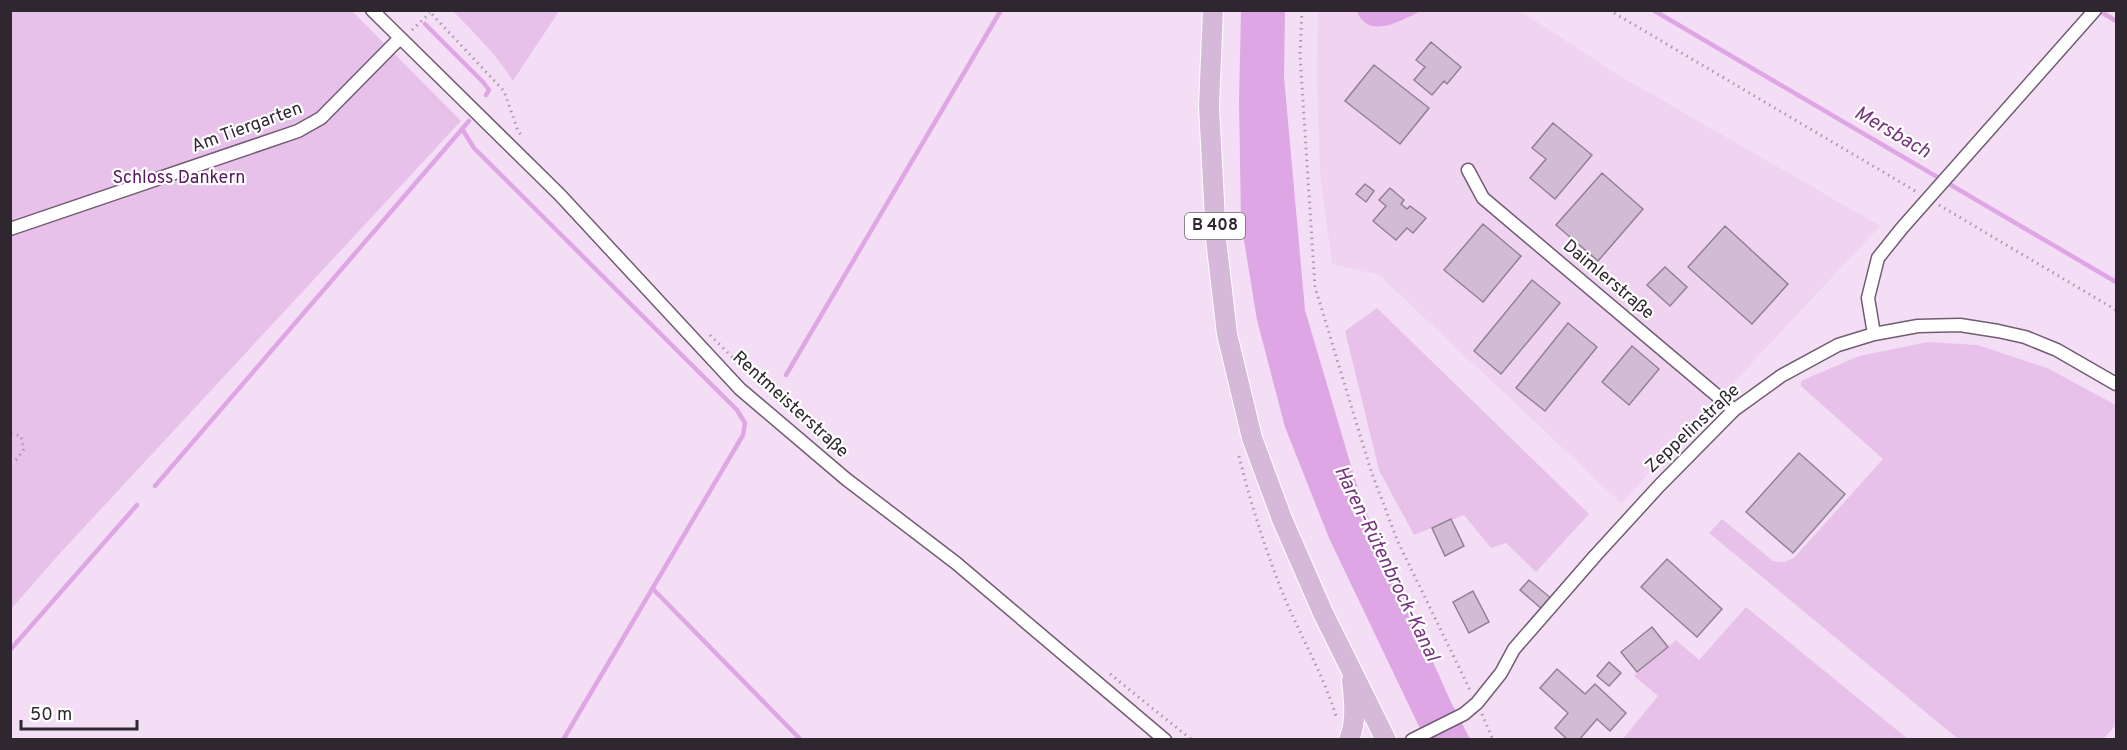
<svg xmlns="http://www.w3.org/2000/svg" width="2127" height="750" font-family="Overpass,sans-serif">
<rect width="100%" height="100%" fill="#f4def6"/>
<path fill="#efd3f1" d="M1318,11h202l95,62 265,153 -259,277 -242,-228 -47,-11 -12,-92 -3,-92z"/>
<path fill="#e8c1eb" d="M11,11h341l109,110 -398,429 -52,59z
M453,11h106l-46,70c-17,-27 -39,-48 -60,-70z
M1377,308l212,206 -53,58 -30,-29 -15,5 -27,-33 -50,20 -35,-65 -34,-139z
M1928,342l50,3 69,23 69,37v320l-13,14h-145l-249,-206 13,-14 51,42 11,1 10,-4 89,-99 -82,-73v-5l58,-25z
M1746,607l162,132 -286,1 36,-44 -24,-20 42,-36 23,20z"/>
<path fill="#dfa6e5" d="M1241,11h44l-1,66 21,233 57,193 88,197 20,39h-45l-96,-201 -44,-111 -28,-107 -16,-98 -2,-121z
M1357,11v-1l64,1c-19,9 -53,30 -64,0z"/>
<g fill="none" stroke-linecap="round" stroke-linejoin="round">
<path stroke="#dfa6e5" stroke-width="4.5" d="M1653,10l463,272
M2098,10l18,11
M425,24l58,58 6,8 -3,5
M462,129l12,19 263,262 8,13 -2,12 -180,305
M786,375l215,-365
M155,486l314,-365
M653,589l148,151
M10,650l127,-145
M2116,740v-1"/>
</g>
<path fill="#d2bcd4" stroke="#948096" stroke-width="1.5" d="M1431,42l30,25 -14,17 -3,-3 -12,14 -18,-15 11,-13 -9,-7z
M1374,65l55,43 -29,36 -55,-43z
M1553,123l39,32 -37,44 -25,-21 16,-19 -14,-11z
M1602,173l41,36 -45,52 -42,-36z
M1365,184l9,7 -8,11 -10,-8z
M1390,188l14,12 -3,4 6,5 3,-3 16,12 -13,15 -6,-5 -11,12 -23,-19 13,-15 -7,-6z
M1483,224l38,32 -38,46 -39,-32z
M1725,226l63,58 -36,40 -64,-57z
M1665,267l22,20 -17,19 -23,-21z
M1532,280l28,23 -59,71 -27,-23z
M1568,323l29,24 -52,64 -29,-23z
M1632,346l27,23 -30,36 -27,-23z
M1799,453l46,41 -52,59 -47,-41z
M1451,519l13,27 -19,10 -13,-28z
M1667,559l55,50 -25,28 -56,-50z
M1529,580l23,19 -9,11 -23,-20z
M1473,591l16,31 -20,11 -16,-31z
M1652,627l16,20 -31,25 -16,-20z
M1609,662l12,11 -12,13 -12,-10z
M1557,669l28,25 10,-10 31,29 -16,18 -13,-12 -18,21h-11l-13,-12 13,-15 -28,-25z"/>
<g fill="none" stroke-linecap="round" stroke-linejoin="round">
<g stroke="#705d72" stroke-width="15">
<path id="minor" d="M372,10l188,185 180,194 106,90 110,84 209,177
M1468,170l15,28 251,212
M10,229l288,-98 23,-13 78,-79
M1874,334l-6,-36 10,-40 24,-30 193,-218
M1412,740l52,-26 13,-11 24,-30 13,-24 81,-93 64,-70 75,-76 47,-34 57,-31 36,-11 44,-8 42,-1 38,6 27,6 32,13 59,34"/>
</g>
<g stroke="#fff" stroke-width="22">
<path id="primary" d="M1213,10l-4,96 7,133 11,95 25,104 30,81 41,94 63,127
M1349,740c8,-19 5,-41 3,-60"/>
</g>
<path stroke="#a999ab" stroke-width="3" stroke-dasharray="1.5 4.5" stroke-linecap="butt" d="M428,10l76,81 14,40 4,5
M1302,10l-2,45 15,232 56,184 27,71 73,150
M1609,10l308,182
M412,30l18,-17
M1939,205l177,105
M710,335l55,55
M1239,456c11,45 25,89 42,133 17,43 41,82 55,127
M10,462l7,-3 7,-10 -3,-13 -9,-2
M1110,674l82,66
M1482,714l11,26"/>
<use href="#minor" stroke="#fff" stroke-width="12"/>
<use href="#primary" stroke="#d6b9d9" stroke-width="20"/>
</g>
<g text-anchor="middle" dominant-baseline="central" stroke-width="4.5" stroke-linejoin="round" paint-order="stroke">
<rect fill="#fff" stroke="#6d686e" stroke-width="1.5" x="1185" y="213" width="60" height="26" rx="4.5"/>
<g font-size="16" font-weight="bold" fill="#2f2730">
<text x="1215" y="226">B 408</text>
</g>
<g font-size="18" fill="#2f2730" stroke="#fff">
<text transform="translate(247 128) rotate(-20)">Am Tiergarten</text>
<text transform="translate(1608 280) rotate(40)">Daimlerstraße</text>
<text transform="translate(790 405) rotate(42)">Rentmeisterstraße</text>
<text transform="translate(1693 429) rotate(-43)">Zeppelinstraße</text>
</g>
<g font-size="18" fill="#591661" stroke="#fff">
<text x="179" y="178">Schloss Dankern</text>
</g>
<g font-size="20" font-style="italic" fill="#77357f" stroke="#fff">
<text transform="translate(1892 133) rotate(30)">Mersbach</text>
<text transform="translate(1386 564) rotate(64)">Haren-Rütenbrock-Kanal</text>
</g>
</g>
<rect width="2127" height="750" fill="none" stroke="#2f2730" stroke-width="24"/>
<path d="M21 720v9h116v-9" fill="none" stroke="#2f2730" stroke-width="3"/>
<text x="30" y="720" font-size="18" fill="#2f2730" stroke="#ffffff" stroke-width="4.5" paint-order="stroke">50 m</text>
</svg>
